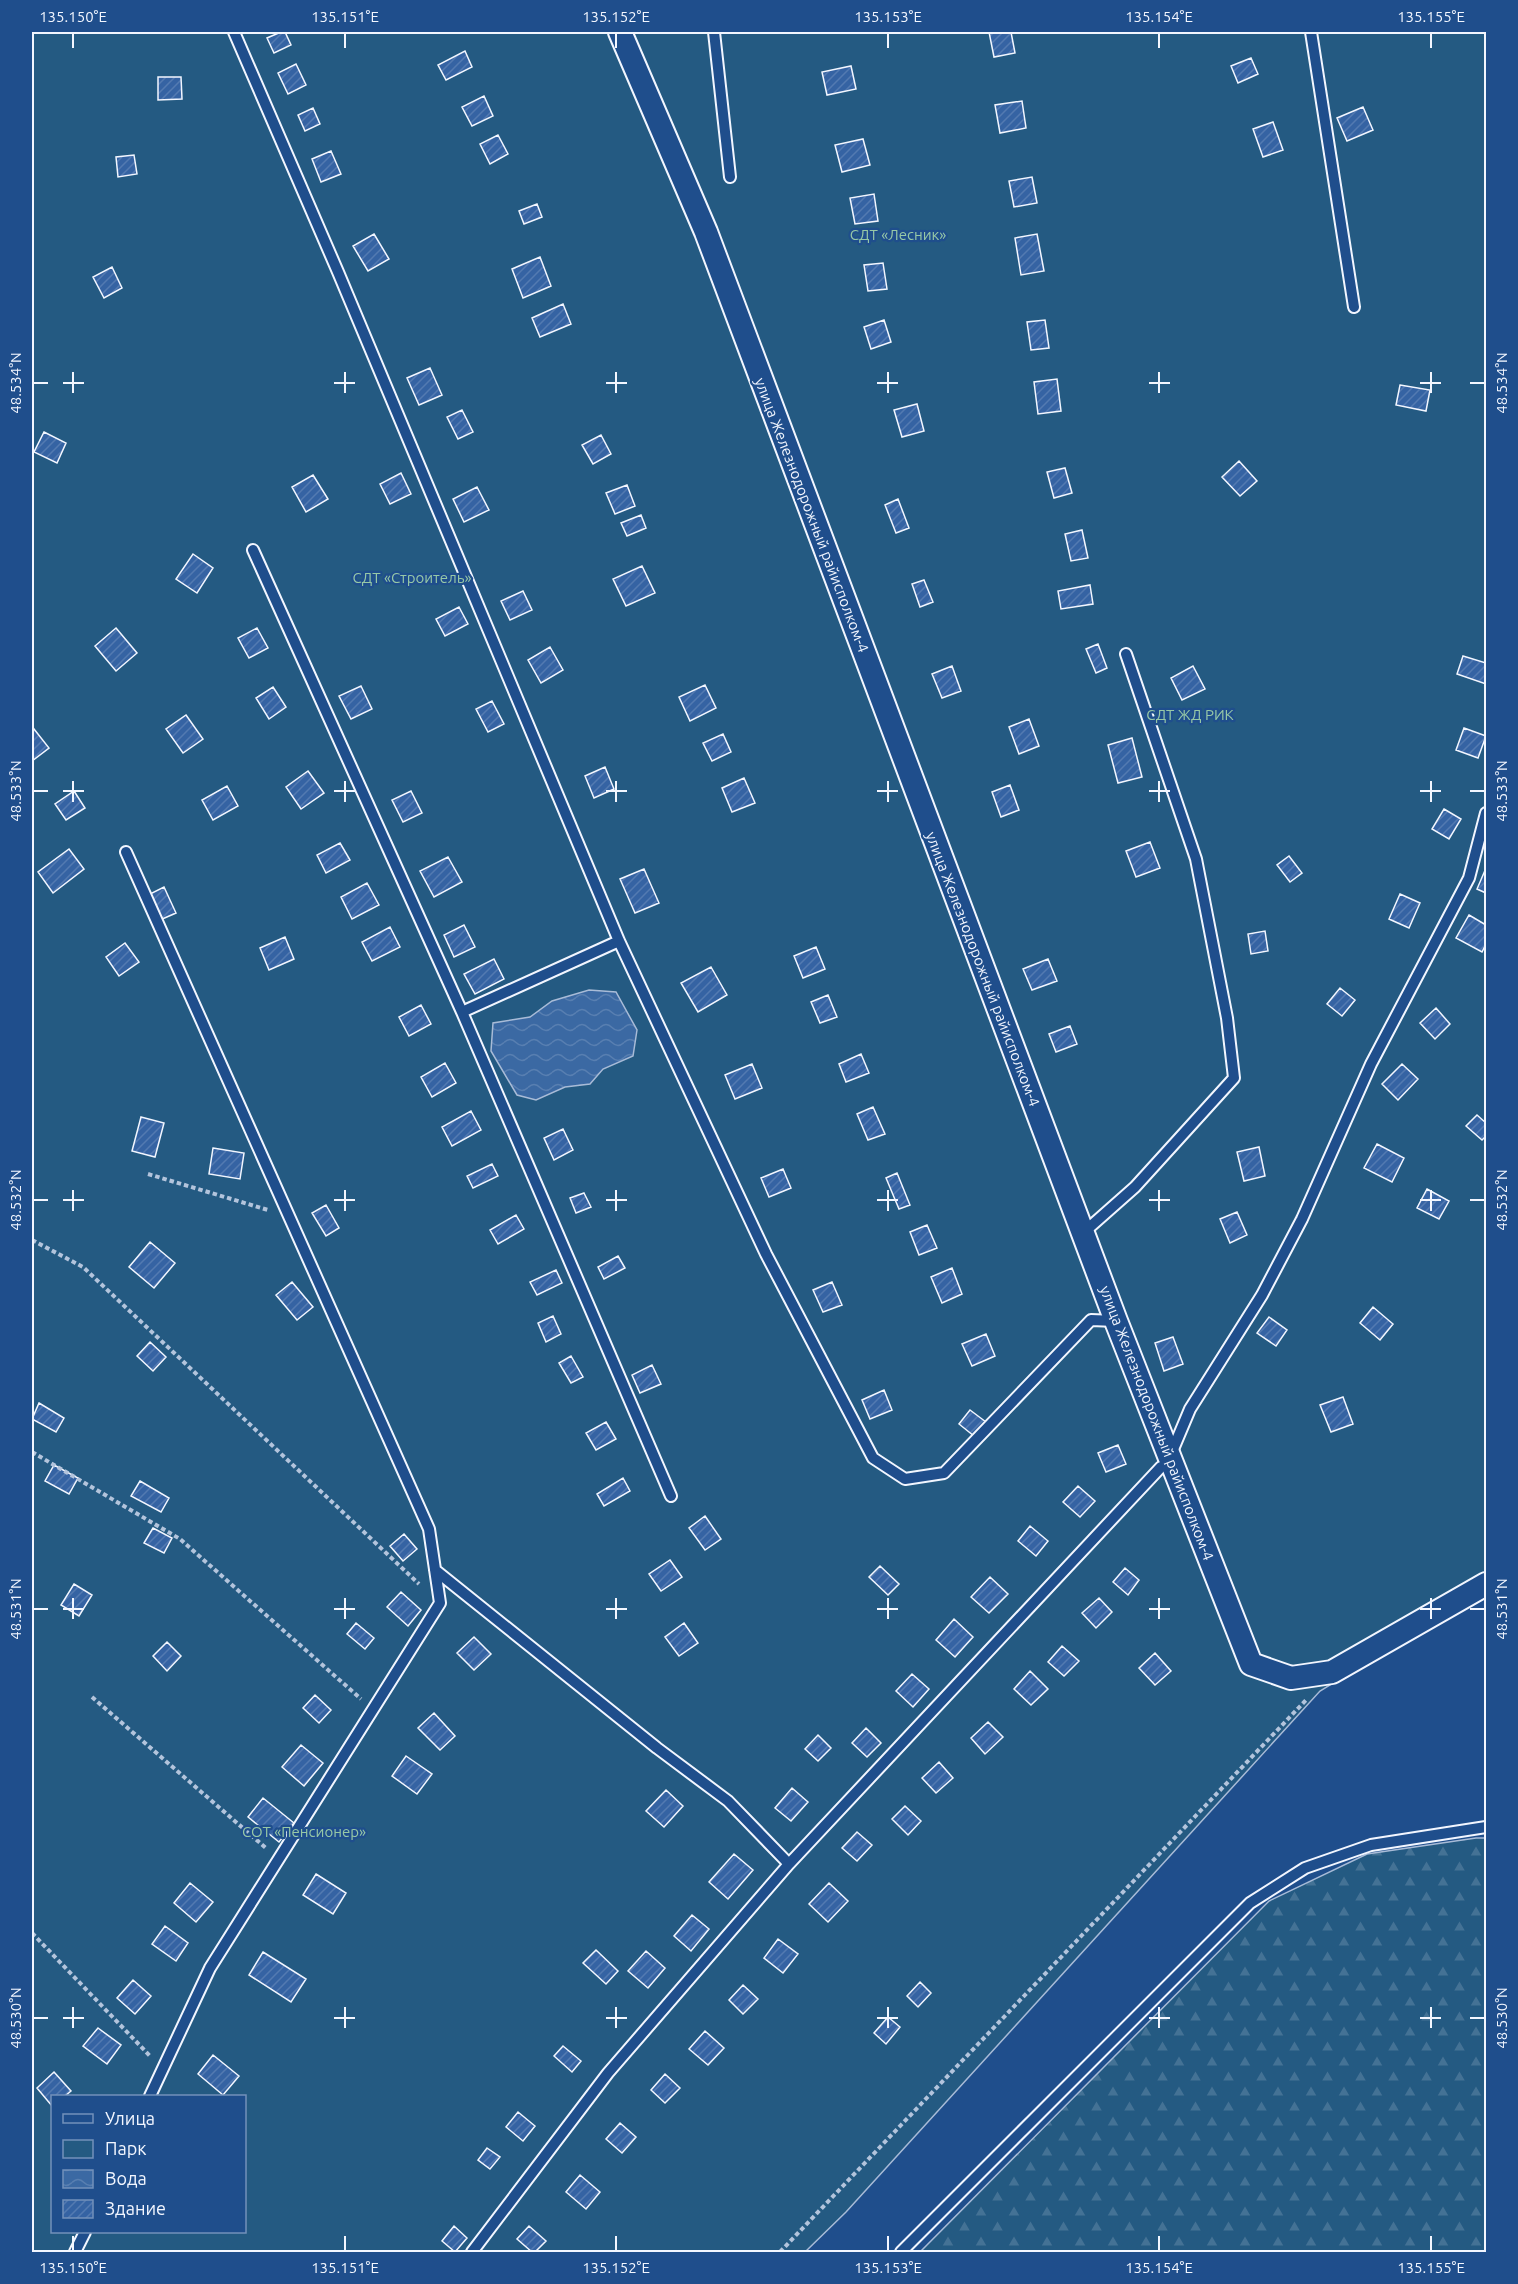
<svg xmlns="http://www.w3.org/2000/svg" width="1518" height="2284" font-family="Ubuntu,sans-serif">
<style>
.forest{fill:url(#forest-firs);stroke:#a8bbd7;stroke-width:1.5}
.green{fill:#245a82;stroke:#a8bbd7;stroke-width:1.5;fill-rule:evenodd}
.water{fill:url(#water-waves);stroke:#a8bbd7;stroke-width:1.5}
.building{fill:url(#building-hatch);stroke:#f2f6ff;stroke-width:1.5}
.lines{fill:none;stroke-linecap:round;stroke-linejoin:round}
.lane-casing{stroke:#f2f6ff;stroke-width:14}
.street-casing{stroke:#f2f6ff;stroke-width:26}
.path{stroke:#b3c4dc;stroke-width:4;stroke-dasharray:4.5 3;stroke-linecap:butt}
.lane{stroke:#1f4e8c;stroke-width:10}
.street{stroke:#1f4e8c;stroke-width:22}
.ticks{fill:none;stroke:#f2f6ff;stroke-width:2}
.labels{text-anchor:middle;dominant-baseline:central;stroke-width:4.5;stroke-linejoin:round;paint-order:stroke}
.park-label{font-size:15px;fill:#97c8a6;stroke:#1f4e8c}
.street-label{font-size:15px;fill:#f2f6ff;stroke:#1f4e8c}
.neatline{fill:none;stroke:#f2f6ff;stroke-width:2}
.ticks-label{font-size:15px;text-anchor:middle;fill:#f2f6ff}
</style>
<defs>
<pattern id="forest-firs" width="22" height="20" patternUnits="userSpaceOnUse" patternTransform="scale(1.5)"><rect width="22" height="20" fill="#245a82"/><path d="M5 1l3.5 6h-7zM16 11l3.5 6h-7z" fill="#447295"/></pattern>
<pattern id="water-waves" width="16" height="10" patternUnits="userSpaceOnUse" patternTransform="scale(1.5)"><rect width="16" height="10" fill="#3b69a3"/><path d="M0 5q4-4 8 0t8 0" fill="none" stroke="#587fb1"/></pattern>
<pattern id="building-hatch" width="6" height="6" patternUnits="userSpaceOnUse" patternTransform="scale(1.5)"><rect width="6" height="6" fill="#3563a3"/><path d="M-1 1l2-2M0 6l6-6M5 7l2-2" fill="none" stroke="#537ab1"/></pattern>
</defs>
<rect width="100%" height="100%" fill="#1f4e8c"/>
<path class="forest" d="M1476 1838H1486V2252H920L1269 1901 1367 1854Z"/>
<path class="green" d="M32 32H1486V1589L1320 1691 846 2212 805 2252H32ZM52 2096H244V2232H52Z"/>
<path class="water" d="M589 990 616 992 637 1030 633 1056 603 1069 590 1084 565 1087 536 1100 517 1095 491 1051 493 1023 530 1017 552 1001Z"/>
<path class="building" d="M281 32H285L291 45 274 53 267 38Z
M989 32H1011L1015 53 994 57Z
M465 51 472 67 446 80 438 65Z
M1251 58 1258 74 1238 83 1231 66Z
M296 64 306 85 288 94 278 73Z
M851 66 856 89 827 95 822 72Z
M158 77H181L182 99 158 100Z
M484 96 493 116 472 126 462 107Z
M1022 101 1026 128 1000 133 995 105Z
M1363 107 1373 130 1347 141 1337 118Z
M313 108 320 124 305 131 298 115Z
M1273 122 1283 150 1263 157 1253 129Z
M498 135 508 154 490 164 480 144Z
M863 139 870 165 842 172 835 145Z
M331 151 341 174 321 182 312 159Z
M134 155 137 174 118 177 116 157Z
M1032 177 1037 203 1014 207 1009 181Z
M874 194 878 221 855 224 850 198Z
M537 204 542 217 524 224 519 211Z
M374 234 389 259 368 271 353 246Z
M1037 234 1044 271 1021 275 1015 238Z
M540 257 551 286 523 298 512 269Z
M883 263 887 289 868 291 864 265Z
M112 267 122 288 104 298 93 277Z
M563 304 571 324 540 337 532 318Z
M884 320 891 342 871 349 864 327Z
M1045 320 1049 348 1031 350 1027 322Z
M430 368 442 395 419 405 407 378Z
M1057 379 1061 411 1038 414 1034 382Z
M1400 385 1430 390 1426 411 1396 405Z
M917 404 924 431 902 437 894 410Z
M462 410 473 432 458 439 447 417Z
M44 432 66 443 57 463 34 452Z
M601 435 611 454 593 464 582 445Z
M1239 461 1257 481 1240 496 1222 477Z
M1065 468 1072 493 1054 498 1047 472Z
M401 473 411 494 390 504 380 484Z
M313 475 328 499 306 512 292 487Z
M627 485 635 506 615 514 606 493Z
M477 487 489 510 464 522 453 499Z
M898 499 909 528 896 533 885 505Z
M641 515 646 528 627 536 621 523Z
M1082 530 1088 558 1071 561 1065 534Z
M193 554 213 568 197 593 176 579Z
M642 566 655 593 626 606 613 579Z
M924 580 933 602 920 607 912 584Z
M1090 585 1093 604 1061 609 1058 591Z
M523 591 532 610 510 620 501 601Z
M459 607 468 624 445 636 436 619Z
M116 628 137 653 116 671 95 646Z
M257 628 268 648 249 658 238 638Z
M1098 644 1107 668 1096 673 1086 649Z
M550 647 563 670 541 683 528 660Z
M1463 656 1486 663V684L1457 674Z
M952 666 961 691 942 698 932 674Z
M1193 666 1205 689 1182 700 1171 678Z
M705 685 716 708 690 721 679 697Z
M361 686 372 709 351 719 339 696Z
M273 687 286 707 269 719 256 698Z
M492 701 504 724 488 732 476 709Z
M186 715 203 739 183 753 166 729Z
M1029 719 1039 746 1019 754 1009 727Z
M1464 728 1486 736 1478 758 1456 750Z
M34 729 49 748 32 761V731Z
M723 734 731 752 712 761 703 743Z
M1132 738 1142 777 1118 783 1108 745Z
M605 767 614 789 594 798 585 776Z
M308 771 324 793 301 809 286 787Z
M744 778 755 803 732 812 722 788Z
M1010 785 1019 810 1001 817 992 792Z
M227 786 238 806 213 820 202 800Z
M74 791 85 808 66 820 55 804Z
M411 791 422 813 403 822 392 800Z
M1444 809 1461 819 1449 839 1432 829Z
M1150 842 1160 868 1136 877 1126 851Z
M340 843 350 860 326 873 317 855Z
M69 849 84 869 53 893 38 872Z
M1289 856 1302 873 1290 882 1277 865Z
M448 857 462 882 434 897 420 871Z
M1486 868V893L1477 889Z
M644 869 659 903 635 913 620 879Z
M367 883 379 905 352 919 341 897Z
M164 887 176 913 160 920 148 895Z
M1400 894 1420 903 1409 928 1389 919Z
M1469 915 1486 925V944L1482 952 1456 938Z
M464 925 475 947 454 957 444 935Z
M390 927 400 947 372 961 362 942Z
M1265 931 1268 951 1251 954 1248 934Z
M285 937 294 959 269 970 260 948Z
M125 943 139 962 119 976 106 957Z
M816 947 825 969 803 978 794 956Z
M494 959 504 979 475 994 464 974Z
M1048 959 1057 981 1032 990 1023 969Z
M711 967 727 995 698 1012 681 983Z
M1340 988 1355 1000 1342 1016 1327 1004Z
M828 995 837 1017 820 1023 811 1002Z
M421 1005 431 1024 409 1036 399 1017Z
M1436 1008 1450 1024 1435 1039 1420 1023Z
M1070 1026 1077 1044 1056 1052 1049 1034Z
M861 1054 869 1073 846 1082 839 1064Z
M445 1063 456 1083 432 1097 421 1077Z
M752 1064 762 1088 735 1099 725 1075Z
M1402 1064 1418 1079 1398 1100 1382 1084Z
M873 1107 885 1134 868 1140 857 1114Z
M471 1111 481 1130 452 1146 442 1127Z
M1477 1115 1486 1123V1136L1482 1140 1466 1126Z
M141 1117 164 1123 155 1157 132 1151Z
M563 1129 573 1150 554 1160 544 1138Z
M1377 1144 1404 1158 1392 1182 1364 1168Z
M1259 1147 1265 1176 1244 1181 1237 1152Z
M213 1148 244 1153 240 1179 209 1174Z
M492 1164 498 1176 473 1188 467 1176Z
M783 1169 791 1188 769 1197 761 1178Z
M897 1173 910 1205 899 1209 886 1178Z
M1427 1189 1449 1201 1439 1219 1417 1208Z
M584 1193 591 1207 576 1213 570 1198Z
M326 1205 339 1228 326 1236 312 1213Z
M1237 1212 1247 1235 1230 1243 1220 1219Z
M516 1215 524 1229 498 1244 490 1230Z
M927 1225 937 1248 919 1255 910 1232Z
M150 1242 175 1263 154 1288 129 1267Z
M618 1256 625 1268 604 1279 598 1267Z
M952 1268 962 1294 942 1303 931 1277Z
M556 1270 562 1283 537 1295 530 1282Z
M292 1282 313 1307 297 1320 276 1295Z
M832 1282 842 1305 823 1312 813 1290Z
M1373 1307 1393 1324 1380 1340 1360 1323Z
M553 1316 561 1334 546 1342 538 1323Z
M1269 1317 1287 1330 1276 1346 1257 1333Z
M986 1334 995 1356 972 1366 962 1344Z
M1173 1337 1183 1364 1164 1371 1155 1343Z
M150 1342 166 1357 153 1371 137 1356Z
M571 1356 583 1377 571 1383 559 1363Z
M652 1365 661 1384 640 1393 632 1375Z
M884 1390 892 1410 870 1419 862 1400Z
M1343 1397 1353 1424 1331 1432 1320 1405Z
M39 1403 64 1418 56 1432 32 1419Z
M970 1410 986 1422 974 1436 959 1424Z
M606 1422 616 1439 596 1450 586 1433Z
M1118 1445 1126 1464 1106 1472 1098 1453Z
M54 1465 78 1478 69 1494 45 1481Z
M623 1478 630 1491 604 1506 597 1494Z
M140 1481 169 1498 161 1512 131 1496Z
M1078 1486 1095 1501 1080 1517 1063 1502Z
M705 1516 721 1539 705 1550 689 1528Z
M1030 1526 1048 1541 1036 1556 1018 1541Z
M153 1528 172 1538 164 1553 144 1543Z
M404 1534 417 1549 403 1561 390 1546Z
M670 1560 682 1577 661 1591 649 1574Z
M880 1566 899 1584 888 1595 869 1577Z
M1125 1568 1139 1580 1128 1595 1113 1582Z
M990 1577 1008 1594 989 1613 971 1597Z
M74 1584 92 1595 79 1616 61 1605Z
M401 1592 421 1610 408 1626 387 1607Z
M1099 1598 1112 1612 1096 1628 1082 1613Z
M954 1619 973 1637 955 1657 936 1640Z
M356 1623 374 1638 365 1649 347 1634Z
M684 1623 698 1643 679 1656 665 1637Z
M474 1637 491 1654 474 1670 457 1653Z
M167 1642 181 1656 167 1671 153 1656Z
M1062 1646 1079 1661 1064 1676 1048 1662Z
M1155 1653 1171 1671 1155 1685 1139 1668Z
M1030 1671 1048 1689 1031 1705 1014 1689Z
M912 1674 929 1689 913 1707 896 1691Z
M315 1695 331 1710 319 1723 303 1708Z
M434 1713 455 1736 440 1750 418 1728Z
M988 1722 1003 1737 985 1754 971 1738Z
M866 1728 881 1743 867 1757 852 1743Z
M818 1735 831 1748 818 1761 805 1749Z
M301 1745 323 1763 304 1786 282 1767Z
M406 1756 432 1774 417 1794 392 1776Z
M939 1762 953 1778 936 1793 922 1778Z
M792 1788 808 1802 791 1821 775 1808Z
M666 1790 683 1806 664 1827 646 1811Z
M263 1798 294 1823 279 1842 248 1817Z
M905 1806 921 1821 908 1835 892 1819Z
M857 1832 872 1845 857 1861 842 1848Z
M734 1854 753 1870 728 1899 709 1882Z
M316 1874 346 1893 333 1914 303 1895Z
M190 1883 213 1902 196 1922 174 1903Z
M829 1883 848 1901 828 1922 809 1904Z
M692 1915 709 1929 691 1951 674 1936Z
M165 1926 188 1943 176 1961 152 1944Z
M778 1939 798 1954 783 1973 764 1958Z
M596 1950 618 1971 606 1984 583 1963Z
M646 1951 665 1968 648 1988 628 1971Z
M263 1952 306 1979 291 2002 249 1975Z
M133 1980 151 1996 135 2014 117 1998Z
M920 1982 931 1993 918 2007 907 1996Z
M743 1985 758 1999 743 2014 729 2000Z
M888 2017 900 2027 886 2044 874 2033Z
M98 2028 121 2045 107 2064 83 2046Z
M705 2031 724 2048 708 2065 689 2049Z
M563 2046 581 2061 572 2072 554 2056Z
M213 2055 239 2076 223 2095 198 2074Z
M54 2072 71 2091 65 2096H52V2106L37 2088Z
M665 2074 680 2088 665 2103 651 2090Z
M518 2112 535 2126 523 2141 506 2127Z
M620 2123 636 2137 622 2153 606 2139Z
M487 2148 500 2157 490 2169 478 2160Z
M580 2175 600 2192 586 2209 566 2192Z
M454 2226 467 2238 455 2252 442 2241Z
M529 2226 546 2241 535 2252H532L517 2239Z"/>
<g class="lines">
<g class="lane-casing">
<path id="lane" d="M234 32 338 272 619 941 766 1254 873 1458 905 1479 944 1473 1091 1320 1116 1321
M714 32 730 177
M1311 32 1354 307
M253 550 462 1012 671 1496
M126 852 429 1529 440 1603 210 1968 150 2096
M462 1012 619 941
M1083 1233 1135 1187 1234 1078 1227 1018 1196 859 1126 654
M1171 1454 1190 1409 1262 1295 1302 1219 1371 1064 1469 878 1486 813
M435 1570 657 1748 728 1801 789 1864
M75 2252 85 2232
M472 2252 608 2073 789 1864 1161 1467
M901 2252 1250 1903 1305 1868 1371 1845 1486 1827"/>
</g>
<g class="street-casing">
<path id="street" d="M620 32 706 232 1116 1321 1251 1664 1291 1678 1332 1672 1486 1584"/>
</g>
<path class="path" d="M148 1174 268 1210
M32 1240 83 1267 419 1584
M32 1452 180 1539 361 1699
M92 1697 267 1849
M32 1933 150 2056
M780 2252 1307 1699"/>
<use href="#lane" class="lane"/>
<use href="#street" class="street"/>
</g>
<path class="ticks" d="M73 33V48M345 33V48M616 33V48M888 33V48M1159 33V48M1431 33V48M73 372V393M345 372V393M616 372V393M888 372V393M1159 372V393M1431 372V393M33 383H48M63 383H84M334 383H355M606 383H627M877 383H898M1149 383H1170M1420 383H1441M1470 383H1485M73 781V802M345 781V802M616 781V802M888 781V802M1159 781V802M1431 781V802M33 791H48M63 791H84M334 791H355M606 791H627M877 791H898M1149 791H1170M1420 791H1441M1470 791H1485M73 1190V1211M345 1190V1211M616 1190V1211M888 1190V1211M1159 1190V1211M1431 1190V1211M33 1200H48M63 1200H84M334 1200H355M606 1200H627M877 1200H898M1149 1200H1170M1420 1200H1441M1470 1200H1485M73 1598V1619M345 1598V1619M616 1598V1619M888 1598V1619M1159 1598V1619M1431 1598V1619M33 1609H48M63 1609H84M334 1609H355M606 1609H627M877 1609H898M1149 1609H1170M1420 1609H1441M1470 1609H1485M73 2007V2028M345 2007V2028M616 2007V2028M888 2007V2028M1159 2007V2028M1431 2007V2028M33 2018H48M63 2018H84M334 2018H355M606 2018H627M877 2018H898M1149 2018H1170M1420 2018H1441M1470 2018H1485M73 2236V2251M345 2236V2251M616 2236V2251M888 2236V2251M1159 2236V2251M1431 2236V2251"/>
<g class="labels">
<g class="park-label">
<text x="898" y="234">СДТ «Лесник»</text>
<text x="412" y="577">СДТ «Строитель»</text>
<text x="1190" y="714">СДТ ЖД РИК</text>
<text x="304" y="1831">СОТ «Пенсионер»</text>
</g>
<g class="street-label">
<text transform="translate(812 515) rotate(69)">улица Железнодорожный райисполком-4</text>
<text transform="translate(983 969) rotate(69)">улица Железнодорожный райисполком-4</text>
<text transform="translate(1157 1423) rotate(69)">улица Железнодорожный райисполком-4</text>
</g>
</g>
<rect width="1518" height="2284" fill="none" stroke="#1f4e8c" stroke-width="66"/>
<rect x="51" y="2095" width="195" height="138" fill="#1f4e8c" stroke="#7391ba" stroke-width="1.5"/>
<rect x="63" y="2114" width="30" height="9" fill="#1f4e8c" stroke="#7391ba" stroke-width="1.5"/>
<text x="105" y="2125" font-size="18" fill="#f2f6ff">Улица</text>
<rect x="63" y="2140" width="30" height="18" fill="#245a82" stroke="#7391ba" stroke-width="1.5"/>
<text x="105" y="2155" font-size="18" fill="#f2f6ff">Парк</text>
<rect x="63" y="2170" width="30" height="18" fill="url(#water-waves)" stroke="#7391ba" stroke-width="1.5"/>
<text x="105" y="2185" font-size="18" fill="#f2f6ff">Вода</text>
<rect x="63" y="2200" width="30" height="18" fill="url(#building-hatch)" stroke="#7391ba" stroke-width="1.5"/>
<text x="105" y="2215" font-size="18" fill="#f2f6ff">Здание</text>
<rect x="33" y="33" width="1452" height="2218" class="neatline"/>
<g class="ticks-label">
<text x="73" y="22">135.150°E</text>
<text x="345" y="22">135.151°E</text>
<text x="616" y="22">135.152°E</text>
<text x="888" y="22">135.153°E</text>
<text x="1159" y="22">135.154°E</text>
<text x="1431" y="22">135.155°E</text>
<text transform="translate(16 383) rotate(-90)" y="5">48.534°N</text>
<text transform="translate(1502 383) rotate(-90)" y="5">48.534°N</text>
<text transform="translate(16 791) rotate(-90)" y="5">48.533°N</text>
<text transform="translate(1502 791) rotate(-90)" y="5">48.533°N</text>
<text transform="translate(16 1200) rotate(-90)" y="5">48.532°N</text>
<text transform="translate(1502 1200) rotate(-90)" y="5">48.532°N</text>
<text transform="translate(16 1609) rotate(-90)" y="5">48.531°N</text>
<text transform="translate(1502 1609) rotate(-90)" y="5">48.531°N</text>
<text transform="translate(16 2018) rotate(-90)" y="5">48.530°N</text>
<text transform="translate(1502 2018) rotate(-90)" y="5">48.530°N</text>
<text x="73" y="2273">135.150°E</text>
<text x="345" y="2273">135.151°E</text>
<text x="616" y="2273">135.152°E</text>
<text x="888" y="2273">135.153°E</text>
<text x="1159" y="2273">135.154°E</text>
<text x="1431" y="2273">135.155°E</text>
</g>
</svg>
